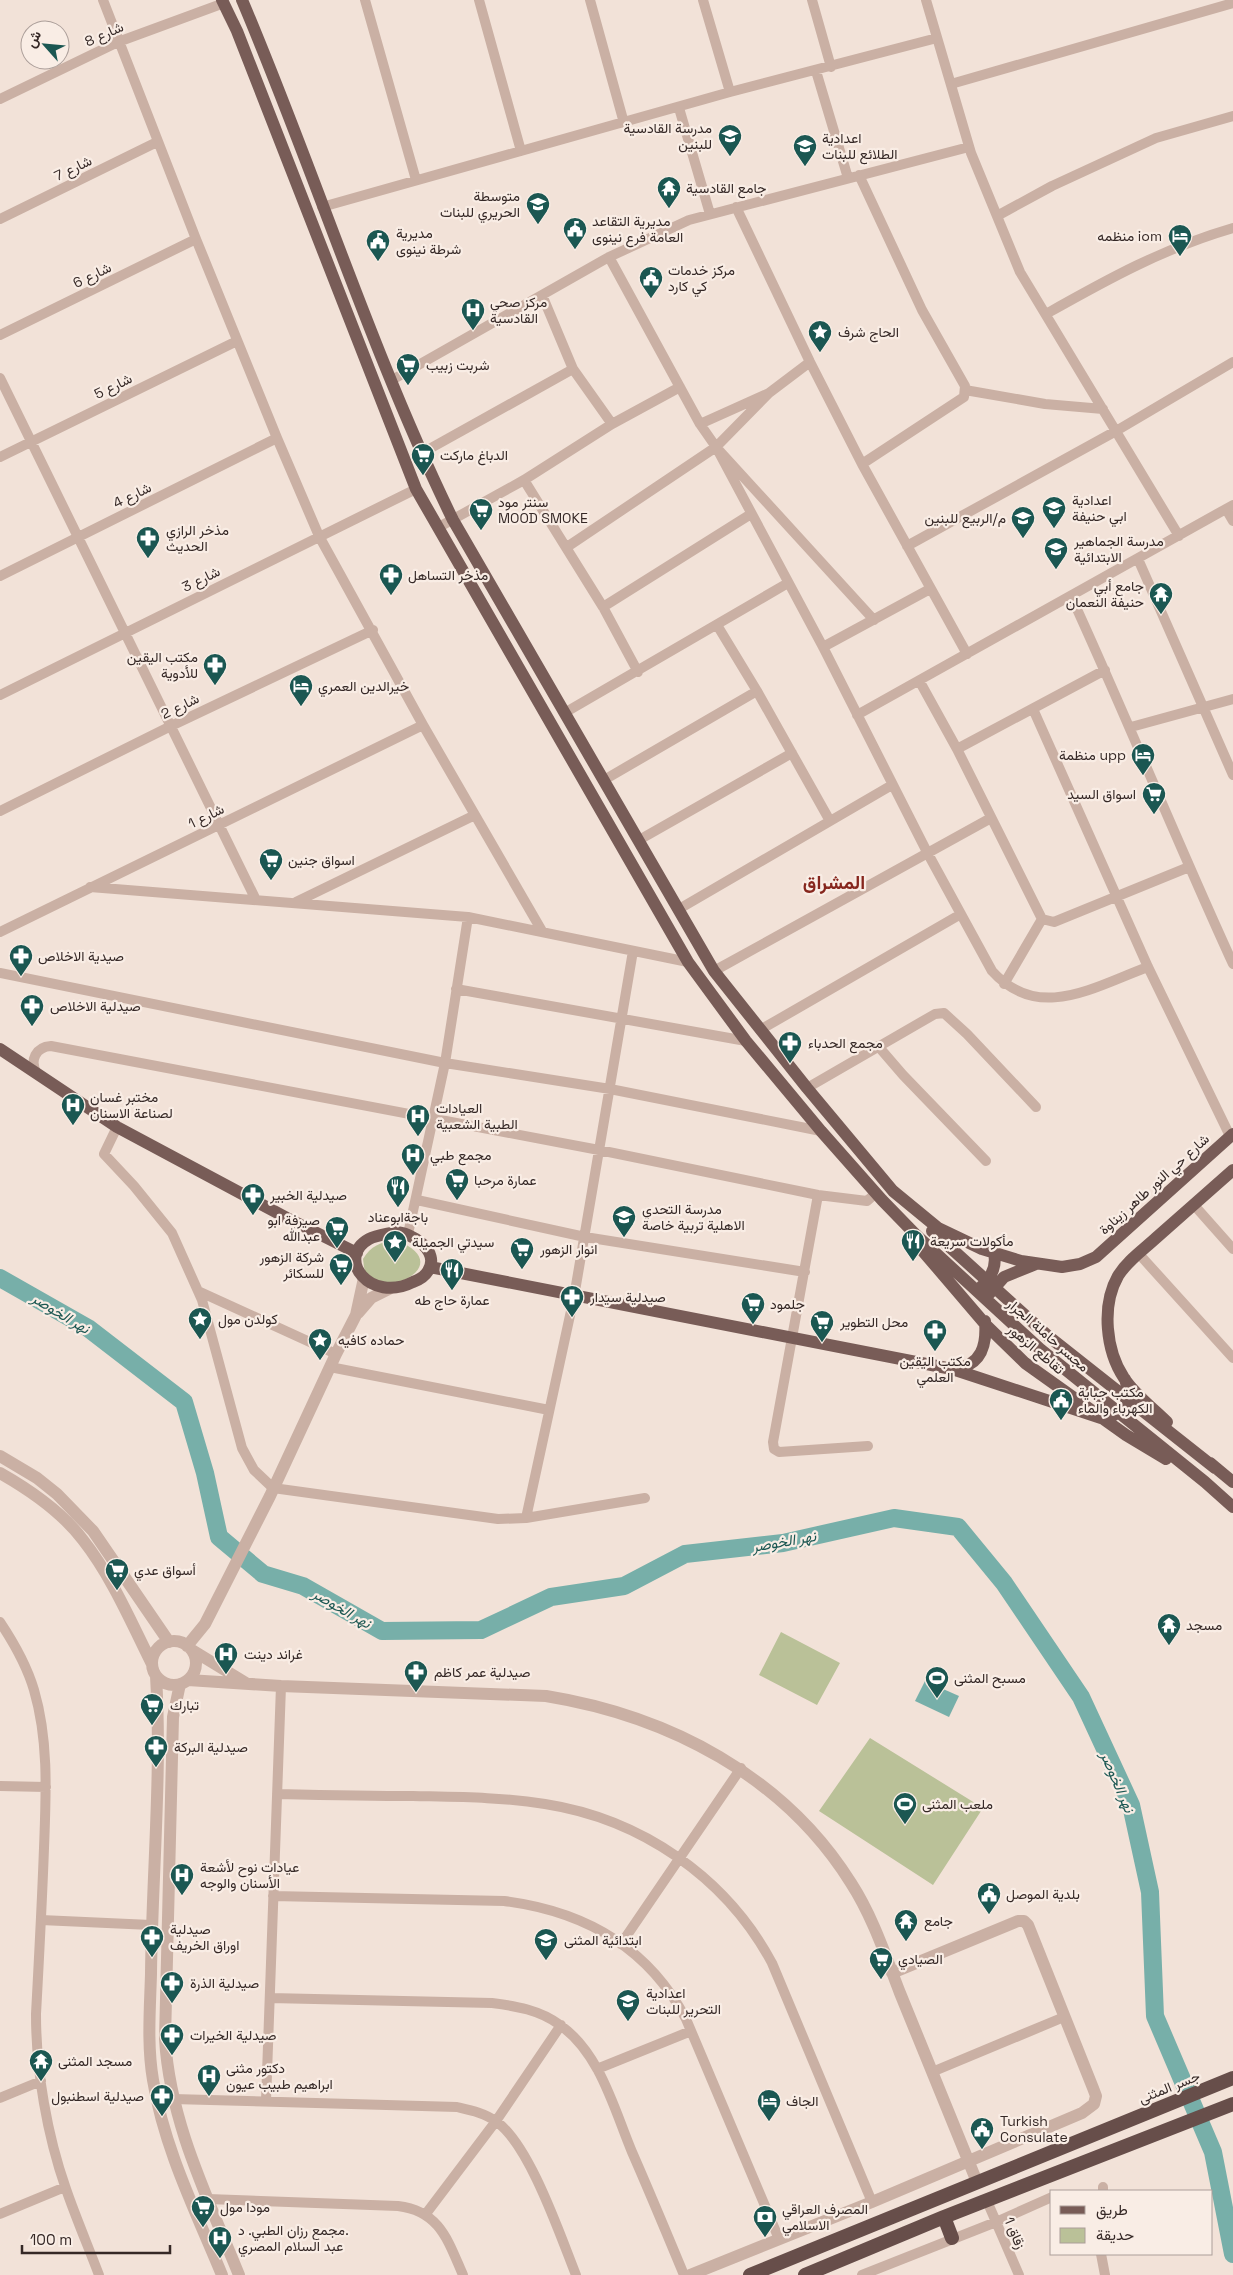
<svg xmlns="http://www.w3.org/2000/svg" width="1233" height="2275" font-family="'Space Grotesk',Vazirmatn,sans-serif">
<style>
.green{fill:#bac198}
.water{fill:#77afa9}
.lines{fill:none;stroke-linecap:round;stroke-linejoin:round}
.river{stroke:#77afa9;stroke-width:18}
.minor{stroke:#cab0a4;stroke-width:10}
.tertiary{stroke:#cab0a4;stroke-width:12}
.primary{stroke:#785c57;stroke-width:12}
.trunk{stroke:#674e4a;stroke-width:14}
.labels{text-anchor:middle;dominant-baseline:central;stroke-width:4.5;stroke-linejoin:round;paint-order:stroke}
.street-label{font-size:14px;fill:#352826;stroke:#f9ede5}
.poi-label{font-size:14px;fill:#352826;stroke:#f9ede5;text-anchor:start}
.water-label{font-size:15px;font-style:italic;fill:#1b5752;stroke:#f9ede5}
.district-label{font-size:19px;font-weight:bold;fill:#86261d;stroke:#f9ede5}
</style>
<rect width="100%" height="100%" fill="#f2e2d8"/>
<path class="green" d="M396 1240C454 1263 393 1295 371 1280 364 1275 364 1266 363 1259 371 1246 380 1242 396 1240Z
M781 1632 840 1663 817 1705 759 1675Z
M870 1738 983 1808 933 1885 819 1811Z"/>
<path class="water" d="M925 1681 959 1696 949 1717 915 1701Z"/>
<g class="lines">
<path class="river" d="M0 1278 88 1328 184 1402 205 1473 219 1537 263 1574 303 1586 382 1631 481 1630 551 1597 624 1586 685 1554 783 1543 894 1518 958 1527 1004 1583 1081 1697 1131 1805 1150 1892 1155 2016 1213 2152 1233 2254"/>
<path class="minor" d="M103 0 196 239 277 438 319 536 423 725 542 931
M365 0 416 180
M479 0 521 151
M590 0 624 123
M703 0 730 92
M812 0 831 67
M926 0 971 153 1020 272 1179 536
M816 71 848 178
M951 84 1233 3
M0 99 118 42 224 3
M679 108 710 214
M859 175 922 310 965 386 964 397 862 464
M322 207 730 92 937 38
M736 207 810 362 862 464 967 654
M997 216 1052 186 1156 138 1233 116
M0 219 157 142
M609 257 700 424 716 447 823 647 927 852 992 971C1039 1023 1095 986 1148 967
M542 295 573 369 612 424
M1046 314C1108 279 1164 248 1233 228
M0 335 196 239
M0 378 256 900
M392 380 609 257 689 220 969 147
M965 390 1045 404 1103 409
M769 393 716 447 874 620
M700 424 769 393 810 362
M422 453 573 369
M0 457 237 341
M524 480 603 607 638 672
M1226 509 1233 521
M439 527 524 480 612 424 680 387
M907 546 1116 431 1233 362
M567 547 716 447
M1138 559 1233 775
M0 576 277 438
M1071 596C1127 718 1177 842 1233 964
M603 607 751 514
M717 625 757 691 830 821
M823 647 930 589
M920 682 957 749 1042 919 1054 922 1189 867
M0 695 416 489
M1033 709 1148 967 1230 1136
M566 712 788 583
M857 715 1233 505
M1131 727 1233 699
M957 749 1105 670
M604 780 757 691
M0 811 171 726 373 630
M639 840 792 753
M90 887 468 917 688 962
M296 902 475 815
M679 909 892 785
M0 932 423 725
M714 971 991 818
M0 973 445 1063 610 1089 821 1131
M1004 984 1042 919
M456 989 746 1041
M760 1030 961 914
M878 1046 903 1075 986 1161
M37 1074C29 1060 36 1047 51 1046L599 1150 818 1195 867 1201 876 1193
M807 1088 935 1014 944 1013 967 1034 1036 1107
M117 1127 104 1154 134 1186 172 1233 202 1300 242 1448 254 1470 273 1488 498 1519 526 1518 645 1498
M818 1195 773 1442 774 1449 779 1452 868 1446
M417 1200 585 1237 805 1272
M1194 1205 1233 1249
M408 1234 445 1063 468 917
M1139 1254 1233 1358
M198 1291 336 1354
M330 1367 549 1410
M526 1518 574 1297 633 951
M0 1622C14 1643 27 1666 34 1690 49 1741 46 1795 44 1848 42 1903 39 1959 36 2014 36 2071 47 2135 66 2189 76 2218 88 2246 99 2275
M0 1786 46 1787
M277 1794C322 1795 368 1796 413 1796 457 1797 501 1797 545 1804 641 1819 726 1877 772 1963L872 2202
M273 1896 504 1901C583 1911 648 1947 686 2019L779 2239
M41 1920 151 1925
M621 1944 741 1768
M270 1998 492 2003C516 2006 540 2010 560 2025 600 2053 614 2109 632 2152 650 2193 667 2234 684 2275
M597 2069 691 2031
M932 2072 1064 2017
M0 2098 41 2081
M173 2099 457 2107C470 2110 485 2113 497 2122 530 2146 560 2235 576 2275
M266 2101 281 1686
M1103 2191V2187
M208 2199 398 2206C440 2211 448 2241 463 2275
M987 2201 1019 2275
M0 2214 65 2187
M425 2215 496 2121 561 2025
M1101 2254 1105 2275
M862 2275 996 2222 1052 2197"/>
<path class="tertiary" d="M358 1313 371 1298 389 1289
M0 1456 37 1478 57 1494 93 1531 169 1642
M0 1473C30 1490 62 1512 83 1540 112 1577 131 1622 152 1664
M152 1663a22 22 0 1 1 44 0a22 22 0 1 1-44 0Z
M187 1646 205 1624 270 1496 336 1354 356 1315 364 1278
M192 1650 246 1683
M156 1676C162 1775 152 1876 151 1974 150 2009 147 2045 153 2080 164 2148 196 2212 222 2275
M188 1680 281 1686 546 1696C669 1716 784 1776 851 1883 873 1917 886 1957 900 1993 926 2056 951 2119 977 2182
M180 1684 173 1717 165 2039C170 2123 208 2198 239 2275
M690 2275 872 2202 1082 2113 1094 2104 1096 2096 1093 2088 1028 1925 1024 1921H1018L892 1973"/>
<path class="primary" d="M222 0 237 31 416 489 688 962 746 1041 821 1131 882 1200 916 1235 1040 1349 1205 1482 1233 1507
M242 0C315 172 371 352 453 520L714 971 807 1088 893 1191 938 1228 982 1249 1021 1261 1062 1267 1080 1264 1096 1257 1233 1134
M0 1049 117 1127 287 1218 357 1253
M932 1231 1048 1336 1215 1468
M395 1232C411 1232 441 1251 428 1271 425 1276 419 1280 413 1282 370 1304 335 1258 369 1239 376 1235 387 1234 395 1232Z
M921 1249 986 1325 1025 1363 1126 1435 1166 1459
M430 1267 952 1369 1101 1418C1125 1415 1133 1402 1125 1379
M981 1287C991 1278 997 1266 994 1253
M989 1294 1004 1277 1036 1264
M955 1369C982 1365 987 1345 985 1321
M1167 1422C1153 1408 1135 1395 1124 1378 1106 1351 1101 1306 1118 1276 1127 1261 1143 1250 1156 1238 1182 1215 1207 1193 1233 1170
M1210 1463 1233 1482"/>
<path class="trunk" d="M944 2217 952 2238
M750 2275 1233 2078
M805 2275 944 2217 1233 2104"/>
</g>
<defs>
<g id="school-pin" transform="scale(1.25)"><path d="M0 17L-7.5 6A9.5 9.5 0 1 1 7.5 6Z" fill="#1b5752" stroke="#f9ede5"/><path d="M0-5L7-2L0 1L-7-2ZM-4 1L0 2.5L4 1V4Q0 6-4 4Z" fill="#fff"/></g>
<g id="temple-pin" transform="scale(1.25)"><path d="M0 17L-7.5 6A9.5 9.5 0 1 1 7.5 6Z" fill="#1b5752" stroke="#f9ede5"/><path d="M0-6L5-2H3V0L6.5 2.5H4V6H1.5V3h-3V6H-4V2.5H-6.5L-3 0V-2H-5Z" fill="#fff"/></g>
<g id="civic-pin" transform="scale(1.25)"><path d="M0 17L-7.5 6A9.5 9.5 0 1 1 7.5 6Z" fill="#1b5752" stroke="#f9ede5"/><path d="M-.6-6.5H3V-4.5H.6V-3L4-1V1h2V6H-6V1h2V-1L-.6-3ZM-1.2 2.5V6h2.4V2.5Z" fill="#fff"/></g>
<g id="hotel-pin" transform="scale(1.25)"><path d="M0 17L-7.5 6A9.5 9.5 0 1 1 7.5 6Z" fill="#1b5752" stroke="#f9ede5"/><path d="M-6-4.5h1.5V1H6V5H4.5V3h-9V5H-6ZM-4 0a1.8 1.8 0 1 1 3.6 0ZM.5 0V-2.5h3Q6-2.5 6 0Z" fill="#fff"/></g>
<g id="hospital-pin" transform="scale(1.25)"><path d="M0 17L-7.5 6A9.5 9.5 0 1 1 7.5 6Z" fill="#1b5752" stroke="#f9ede5"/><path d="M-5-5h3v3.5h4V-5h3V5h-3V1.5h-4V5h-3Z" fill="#fff"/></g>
<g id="sight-pin" transform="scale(1.25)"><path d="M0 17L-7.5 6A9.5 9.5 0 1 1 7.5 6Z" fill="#1b5752" stroke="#f9ede5"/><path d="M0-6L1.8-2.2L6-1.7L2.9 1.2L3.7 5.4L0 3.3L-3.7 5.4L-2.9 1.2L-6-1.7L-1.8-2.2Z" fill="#fff"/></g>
<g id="supermarket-pin" transform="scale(1.25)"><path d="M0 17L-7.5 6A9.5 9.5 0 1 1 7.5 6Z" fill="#1b5752" stroke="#f9ede5"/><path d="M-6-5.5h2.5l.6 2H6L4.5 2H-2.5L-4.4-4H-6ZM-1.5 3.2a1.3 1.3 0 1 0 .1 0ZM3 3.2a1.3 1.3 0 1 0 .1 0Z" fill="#fff"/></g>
<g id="pharmacy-pin" transform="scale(1.25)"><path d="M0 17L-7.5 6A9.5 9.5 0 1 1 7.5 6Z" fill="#1b5752" stroke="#f9ede5"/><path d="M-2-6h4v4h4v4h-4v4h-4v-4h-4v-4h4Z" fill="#fff"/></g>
<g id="restaurant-pin" transform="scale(1.25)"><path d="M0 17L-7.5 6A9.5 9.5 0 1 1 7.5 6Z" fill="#1b5752" stroke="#f9ede5"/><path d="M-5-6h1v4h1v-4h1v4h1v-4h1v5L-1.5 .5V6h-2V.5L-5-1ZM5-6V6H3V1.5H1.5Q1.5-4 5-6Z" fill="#fff"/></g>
<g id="stadium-pin" transform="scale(1.25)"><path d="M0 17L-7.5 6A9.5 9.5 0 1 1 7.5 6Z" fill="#1b5752" stroke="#f9ede5"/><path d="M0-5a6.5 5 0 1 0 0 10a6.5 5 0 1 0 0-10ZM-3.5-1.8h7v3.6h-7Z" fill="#fff"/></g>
<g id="bank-pin" transform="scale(1.25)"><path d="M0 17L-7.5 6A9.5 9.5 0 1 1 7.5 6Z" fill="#1b5752" stroke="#f9ede5"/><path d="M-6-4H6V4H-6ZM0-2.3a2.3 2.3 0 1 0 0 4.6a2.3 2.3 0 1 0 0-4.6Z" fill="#fff"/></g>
</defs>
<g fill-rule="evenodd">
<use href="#school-pin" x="730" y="136"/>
<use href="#school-pin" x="805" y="146"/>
<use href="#temple-pin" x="669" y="188"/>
<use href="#school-pin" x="538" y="204"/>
<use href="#civic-pin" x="575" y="229"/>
<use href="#hotel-pin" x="1180" y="236"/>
<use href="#civic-pin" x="378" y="241"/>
<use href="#civic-pin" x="651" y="278"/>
<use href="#hospital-pin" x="473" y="310"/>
<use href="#sight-pin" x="820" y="332"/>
<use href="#supermarket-pin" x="408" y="365"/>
<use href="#supermarket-pin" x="423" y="455"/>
<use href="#school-pin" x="1054" y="508"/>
<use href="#supermarket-pin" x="481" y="510"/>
<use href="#school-pin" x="1023" y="518"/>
<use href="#pharmacy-pin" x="148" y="538"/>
<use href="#school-pin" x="1056" y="549"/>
<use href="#pharmacy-pin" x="391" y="575"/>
<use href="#temple-pin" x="1161" y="594"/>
<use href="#pharmacy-pin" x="215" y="665"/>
<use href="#hotel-pin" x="301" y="686"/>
<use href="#hotel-pin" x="1143" y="755"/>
<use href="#supermarket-pin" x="1154" y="794"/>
<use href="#supermarket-pin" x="271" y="860"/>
<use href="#pharmacy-pin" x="21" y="956"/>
<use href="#pharmacy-pin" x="32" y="1006"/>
<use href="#pharmacy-pin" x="790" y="1043"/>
<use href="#hospital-pin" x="73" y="1105"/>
<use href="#hospital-pin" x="418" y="1116"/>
<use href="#hospital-pin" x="413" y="1155"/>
<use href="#supermarket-pin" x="457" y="1180"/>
<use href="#restaurant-pin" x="398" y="1187"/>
<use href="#pharmacy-pin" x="253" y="1195"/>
<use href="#school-pin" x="624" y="1217"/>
<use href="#supermarket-pin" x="337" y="1228"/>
<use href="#restaurant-pin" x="913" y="1241"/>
<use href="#sight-pin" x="395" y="1242"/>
<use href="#supermarket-pin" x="522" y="1249"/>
<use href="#supermarket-pin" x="341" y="1265"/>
<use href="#restaurant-pin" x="452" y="1270"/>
<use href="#pharmacy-pin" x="572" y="1297"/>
<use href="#supermarket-pin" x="753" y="1304"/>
<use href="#sight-pin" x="200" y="1319"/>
<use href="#supermarket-pin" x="822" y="1322"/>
<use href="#pharmacy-pin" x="935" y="1331"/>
<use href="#sight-pin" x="320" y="1340"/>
<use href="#civic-pin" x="1061" y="1400"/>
<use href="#supermarket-pin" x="117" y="1570"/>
<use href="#temple-pin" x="1169" y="1625"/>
<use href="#hospital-pin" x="226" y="1654"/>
<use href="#pharmacy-pin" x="416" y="1672"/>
<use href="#stadium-pin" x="937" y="1678"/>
<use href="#supermarket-pin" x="152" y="1705"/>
<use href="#pharmacy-pin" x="156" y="1747"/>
<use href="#stadium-pin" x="905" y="1804"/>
<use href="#hospital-pin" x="182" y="1875"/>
<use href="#civic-pin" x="989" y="1894"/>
<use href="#temple-pin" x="906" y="1921"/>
<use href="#pharmacy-pin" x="152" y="1937"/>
<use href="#school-pin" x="546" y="1940"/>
<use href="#supermarket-pin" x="881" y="1959"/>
<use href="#pharmacy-pin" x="172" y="1983"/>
<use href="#school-pin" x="628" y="2001"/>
<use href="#pharmacy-pin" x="172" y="2035"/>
<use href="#temple-pin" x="41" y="2061"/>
<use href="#hospital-pin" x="209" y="2076"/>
<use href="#pharmacy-pin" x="162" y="2096"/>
<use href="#hotel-pin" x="769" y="2101"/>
<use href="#civic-pin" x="982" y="2129"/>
<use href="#supermarket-pin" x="203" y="2207"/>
<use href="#bank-pin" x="765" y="2217"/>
<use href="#hospital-pin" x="220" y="2238"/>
</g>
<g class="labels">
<g class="street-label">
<text transform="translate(104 34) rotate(-24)">شارع 8</text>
<text transform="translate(73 168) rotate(-26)">شارع 7</text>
<text transform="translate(92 275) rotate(-26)">شارع 6</text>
<text transform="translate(113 386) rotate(-26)">شارع 5</text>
<text transform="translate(132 495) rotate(-26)">شارع 4</text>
<text transform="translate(201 579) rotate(-26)">شارع 3</text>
<text transform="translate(180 706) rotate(-26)">شارع 2</text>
<text transform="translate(206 816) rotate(-26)">شارع 1</text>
<text transform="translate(1154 1184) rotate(-42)">شارع حي النور طاهر زيناوة</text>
<text transform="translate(1048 1335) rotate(41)">مجسر حاملة الجرار</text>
<text transform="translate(1036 1349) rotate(40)">تقاطع الزهور</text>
<text transform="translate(1169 2087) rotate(-22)">جسر المثنى</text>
<text transform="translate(1015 2233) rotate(67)">زقاق 1</text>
</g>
<g class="poi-label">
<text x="712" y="128" text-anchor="end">مدرسة القادسية<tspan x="712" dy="16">للبنين</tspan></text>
<text x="822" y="138">اعدادية<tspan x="822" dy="16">الطلائع للبنات</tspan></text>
<text x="686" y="188">جامع القادسية</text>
<text x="520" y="196" text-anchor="end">متوسطة<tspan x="520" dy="16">الحريري للبنات</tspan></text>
<text x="592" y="221">مديرية التقاعد<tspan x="592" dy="16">العامة فرع نينوى</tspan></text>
<text x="396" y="233">مديرية<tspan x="396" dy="16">شرطة نينوى</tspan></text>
<text x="1162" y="236" text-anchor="end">منظمه iom</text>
<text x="668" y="270">مركز خدمات<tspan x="668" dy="16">كي كارد</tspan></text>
<text x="490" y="302">مركز صحي<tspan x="490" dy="16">القادسية</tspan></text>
<text x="838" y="332">الحاج شرف</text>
<text x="426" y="365">شربت زبيب</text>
<text x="440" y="455">الدباغ ماركت</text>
<text x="1072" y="500">اعدادية<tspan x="1072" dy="16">ابي حنيفة</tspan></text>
<text x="498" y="502">سنتر مود<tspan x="498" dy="16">MOOD SMOKE</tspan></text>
<text x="1006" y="518" text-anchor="end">م/الربيع للبنين</text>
<text x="166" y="530">مذخر الرازي<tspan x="166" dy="16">الحديث</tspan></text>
<text x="1074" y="541">مدرسة الجماهير<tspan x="1074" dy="16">الابتدائية</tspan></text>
<text x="408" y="575">مذخر التساهل</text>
<text x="1144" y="586" text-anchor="end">جامع أبي<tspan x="1144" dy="16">حنيفة النعمان</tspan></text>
<text x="198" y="657" text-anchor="end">مكتب اليقين<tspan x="198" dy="16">للأدوية</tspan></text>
<text x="318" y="686">خيرالدين العمري</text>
<text x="1126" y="755" text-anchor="end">منظمة upp</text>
<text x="1136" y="794" text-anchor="end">اسواق السيد</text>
<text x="288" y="860">اسواق جنين</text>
<text x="38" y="956">صيدية الاخلاص</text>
<text x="50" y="1006">صيدلية الاخلاص</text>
<text x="808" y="1043">مجمع الحدباء</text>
<text x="90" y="1097">مختبر غسان<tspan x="90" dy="16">لصناعة الاسنان</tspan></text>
<text x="436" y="1108">العيادات<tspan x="436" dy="16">الطبية الشعبية</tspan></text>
<text x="430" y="1155">مجمع طبي</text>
<text x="474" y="1180">عمارة مرحبا</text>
<text x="270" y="1195">صيدلية الخبير</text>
<text x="642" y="1209">مدرسة التحدي<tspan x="642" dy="16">الاهلية تربية خاصة</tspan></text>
<text x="398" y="1217" text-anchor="middle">باجةابوعناد</text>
<text x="320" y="1220" text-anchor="end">صيرفة ابو<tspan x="320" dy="16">عبدالله</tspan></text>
<text x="930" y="1241">مأكولات سريعة</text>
<text x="412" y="1242">سيدتي الجميلة</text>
<text x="540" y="1249">انوار الزهور</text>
<text x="324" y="1257" text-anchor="end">شركة الزهور<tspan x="324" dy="16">للسكائر</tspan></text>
<text x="590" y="1297">صيدلية سيدار</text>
<text x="452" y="1300" text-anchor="middle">عمارة حاج طه</text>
<text x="770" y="1304">جلمود</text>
<text x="218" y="1319">كولدن مول</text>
<text x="840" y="1322">محل التطوير</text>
<text x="338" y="1340">حماده كافيه</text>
<text x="935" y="1361" text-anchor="middle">مكتب اليقين<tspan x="935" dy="16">العلمي</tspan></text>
<text x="1078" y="1392">مكتب جباية<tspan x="1078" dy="16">الكهرباء والماء</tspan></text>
<text x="134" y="1570">أسواق عدي</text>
<text x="1186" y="1625">مسجد</text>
<text x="244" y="1654">غراند دينت</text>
<text x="434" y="1672">صيدلية عمر كاظم</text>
<text x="954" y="1678">مسبح المثنى</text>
<text x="170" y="1705">تبارك</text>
<text x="174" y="1747">صيدلية البركة</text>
<text x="922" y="1804">ملعب المثنى</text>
<text x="200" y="1867">عيادات نوح لأشعة<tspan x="200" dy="16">الأسنان والوجه</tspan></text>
<text x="1006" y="1894">بلدية الموصل</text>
<text x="924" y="1921">جامع</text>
<text x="170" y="1929">صيدلية<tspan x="170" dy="16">اوراق الخريف</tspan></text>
<text x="564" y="1940">ابتدائية المثنى</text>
<text x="898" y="1959">الصيادي</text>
<text x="190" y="1983">صيدلية الذرة</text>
<text x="646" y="1993">اعدادية<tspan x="646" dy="16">التحرير للبنات</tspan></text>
<text x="190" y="2035">صيدلية الخيرات</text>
<text x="58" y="2061">مسجد المثنى</text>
<text x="226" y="2068">دكتور مثنى<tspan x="226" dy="16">ابراهيم طبيب عيون</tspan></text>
<text x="144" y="2096" text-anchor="end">صيدلية اسطنبول</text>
<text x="786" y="2101">الجاف</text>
<text x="1000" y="2121">Turkish<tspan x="1000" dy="16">Consulate</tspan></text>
<text x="220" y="2207">مودا مول</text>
<text x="782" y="2209">المصرف العراقي<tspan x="782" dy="16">الاسلامي</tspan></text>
<text x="238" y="2230">مجمع رزان الطبي. د.<tspan x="238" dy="16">عبد السلام المصري</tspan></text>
</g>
<g class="water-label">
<text transform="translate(61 1313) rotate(31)">نهر الخوصر</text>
<text transform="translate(784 1541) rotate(-10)">نهر الخوصر</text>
<text transform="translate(342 1608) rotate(30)">نهر الخوصر</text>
<text transform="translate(1118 1782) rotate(67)">نهر الخوصر</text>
</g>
<g class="district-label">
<text x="834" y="882">المشراق</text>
</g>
</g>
<rect x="1050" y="2190" width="162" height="65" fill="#f9ede5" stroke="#ab9e99"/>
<rect x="1060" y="2206" width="25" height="8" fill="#785c57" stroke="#ab9e99"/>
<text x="1096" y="2215" font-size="15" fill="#352826">طريق</text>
<rect x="1060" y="2228" width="25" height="15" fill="#bac198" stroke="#ab9e99"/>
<text x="1096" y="2240" font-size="15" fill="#352826">حديقة</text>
<g transform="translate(45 45) rotate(297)"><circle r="24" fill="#f9ede5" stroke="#ab9e99"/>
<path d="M0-4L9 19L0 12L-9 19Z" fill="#1b5752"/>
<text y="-8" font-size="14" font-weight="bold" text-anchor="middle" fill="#352826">ش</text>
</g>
<path d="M22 2245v8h148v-8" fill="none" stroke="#352826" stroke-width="2.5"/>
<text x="30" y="2245" font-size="15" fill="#352826" stroke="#f9ede5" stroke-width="4" paint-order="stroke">100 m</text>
</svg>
